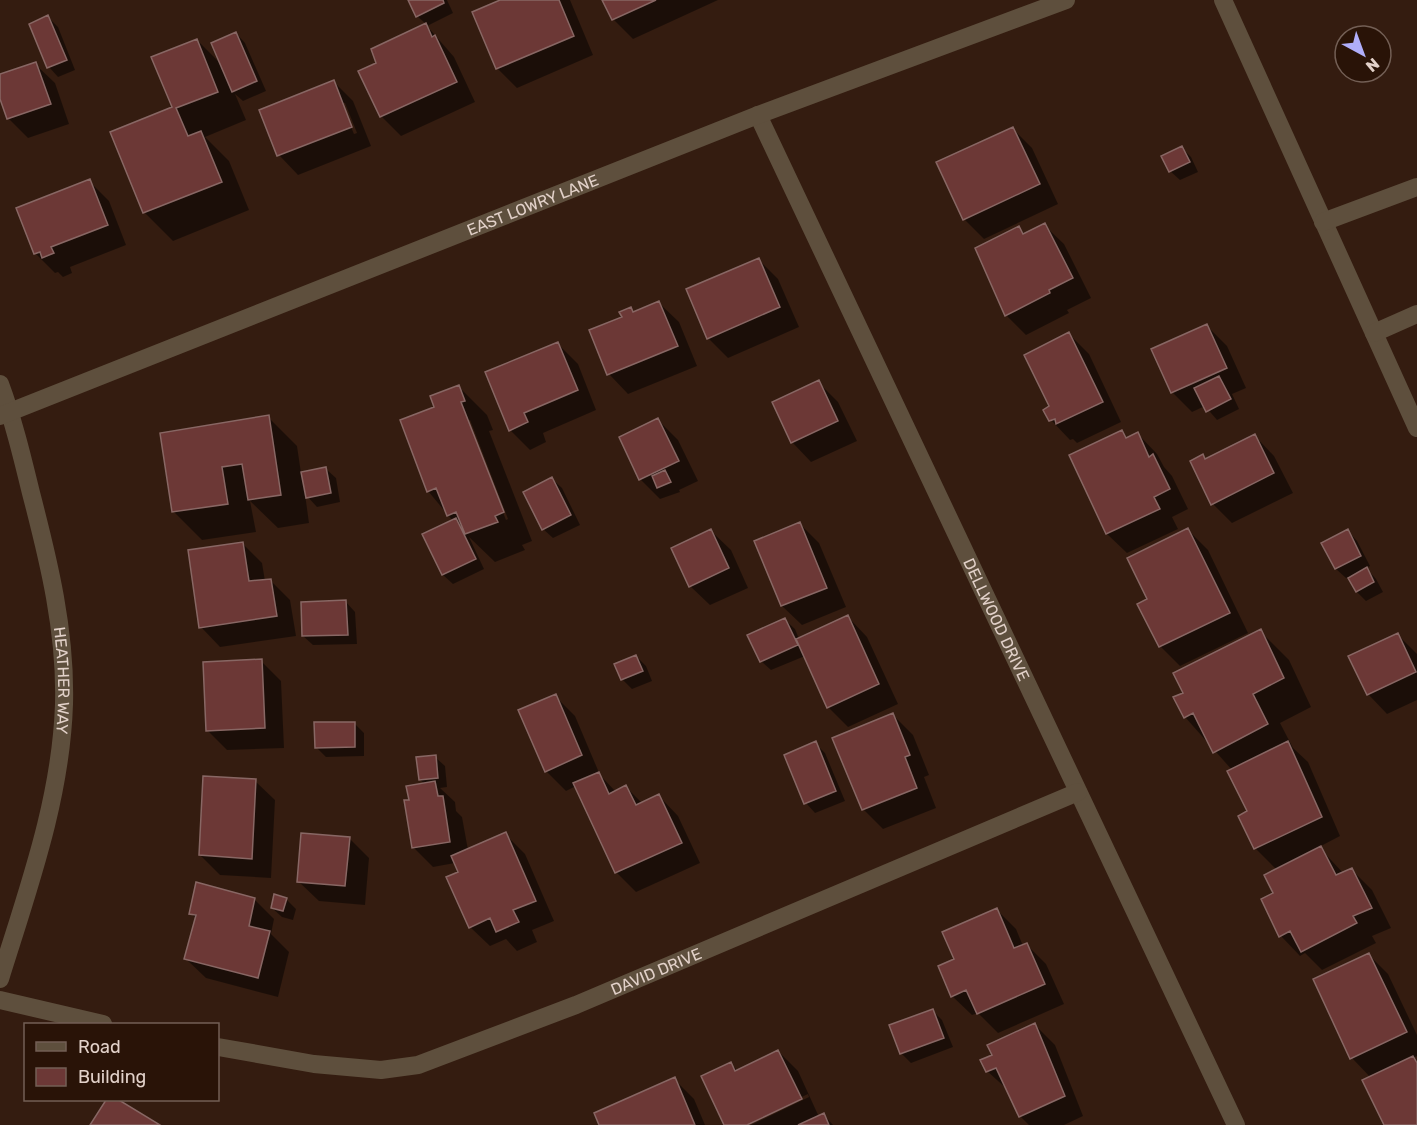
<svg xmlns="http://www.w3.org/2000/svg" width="1417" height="1125" font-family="Rubik,sans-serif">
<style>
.shadow{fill:#0007;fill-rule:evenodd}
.building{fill:#6c3836;stroke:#886764;stroke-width:1.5}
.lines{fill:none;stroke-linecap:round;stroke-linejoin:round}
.minor{stroke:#5e4f3d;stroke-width:18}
.labels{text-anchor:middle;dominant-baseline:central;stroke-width:4.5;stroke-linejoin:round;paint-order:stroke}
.street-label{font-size:16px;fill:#e2d1c9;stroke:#291307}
</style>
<rect width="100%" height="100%" fill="#341c10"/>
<path class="shadow" d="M410 0H447L453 13 427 26 454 57 475 102 401 136 381 116 378 64 426 24 417 16Z
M504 0H570L593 55 517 88 497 68Z
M604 0H718L633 39 613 19Z
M48 17 58 27 75 70 58 77 49 67Z
M236 33 245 43 266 91 243 101 235 94 246 120 205 137 229 161 249 210 173 241 144 212 174 108 197 40 222 65Z
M35 64 55 83 69 124 28 138 8 118 0 95V76Z
M333 81 353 101 371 146 298 175 279 155 261 111ZM341 103H345L357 133 354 134Z
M1012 128 1032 148 1058 204 984 239 964 219Z
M1181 147 1191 157 1198 172 1180 180 1170 171Z
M89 181 109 201 126 245 70 267 72 273 63 277 58 272 55 273 35 253Z
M1044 225 1064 244 1091 298 1067 310 1069 313 1026 335 1006 315 1018 228 1025 234Z
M759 260 778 279 799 327 728 358 708 338Z
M659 303 679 322 697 366 628 394 609 374 591 331 624 318 630 309 635 313Z
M1207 326 1227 346 1246 388 1232 394 1239 409 1217 420 1205 406 1192 412 1172 392Z
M1069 334 1089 354 1121 422 1077 443 1073 439 1070 440 1051 420V407Z
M558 344 578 364 596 410 543 433 546 442 530 450 510 430Z
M818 382 838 402 857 441 811 462 792 442Z
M459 387 487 415 493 430 489 431 532 541 522 545 525 550 495 562 469 537 484 569 453 584 443 575 424 535 453 521 428 491 436 408ZM467 420H470L508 519 506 520Z
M268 417 297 446 301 473 326 469 336 478 340 502 317 507 305 494 309 523 278 528 250 501 256 532 202 540 173 511Z
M658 420 678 440 698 481 679 490 680 492 660 499 640 479Z
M1121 432 1129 439 1138 434 1157 454 1164 467 1172 476 1188 509 1172 517 1178 529 1127 553 1107 534 1071 456Z
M1255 436 1274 456 1293 493 1232 523 1213 504 1202 456 1206 460Z
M552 479 562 488 580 525 553 538 543 529Z
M800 524 819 543 846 607 802 625 782 606 756 542Z
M1188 530 1208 550 1248 633 1180 666 1160 646 1139 604 1149 599Z
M711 531 731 550 748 588 710 605 690 586Z
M1348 531 1357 541 1370 566 1366 568 1376 579 1383 592 1366 601 1357 592 1349 577 1346 578 1336 569 1323 543Z
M243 544 262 563 265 581 270 580 290 600 296 636 220 647 201 627Z
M346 602 355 612 357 644 313 645 303 636Z
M848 617 867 637 898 704 848 727 828 707 805 656 771 670 761 661 785 620 795 629 799 639Z
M1260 631 1289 660 1311 707 1280 723 1293 748 1308 762 1340 836 1319 847 1344 874 1352 870 1372 890 1391 928 1372 936 1376 943 1322 970 1305 953 1300 956 1281 936 1263 900 1275 894 1277 870 1255 848 1240 817 1249 812 1232 770 1185 717V694Z
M1397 634 1417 654V700L1387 714 1368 694Z
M636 656 646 666 652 681 632 689 622 679Z
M261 661 281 681 284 748 227 750 207 730Z
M555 696 575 716 600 775 616 792 626 787 643 804 659 796 678 816 700 863 636 892 616 872 576 786 566 791 546 771Z
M893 715 913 735 929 775 924 777 936 808 883 829 863 809Z
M354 723 364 733V756L326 757 316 747Z
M815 743 825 753 845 801 815 813 806 803Z
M435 757 445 766 447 787 440 788 455 802 456 811 462 817 468 850 505 834 525 854 554 921 532 930 537 942 517 951 506 939 490 946 470 927 455 863 433 867 413 847 410 801 425 784 420 780Z
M255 781 275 800 271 878 220 875 200 855Z
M349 838 369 858 365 905 319 901 299 882Z
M254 899 274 919 271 934 289 952 278 997 206 978 186 959 196 919 191 913Z
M286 899 296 909 293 920 282 917 272 908Z
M997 910 1016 929 1023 946 1026 944 1046 964 1064 1004 998 1033 978 1013 972 1015 952 996 956 960Z
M1369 955 1388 974 1417 1035V1056L1413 1058 1417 1063V1125H1386L1371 1078 1352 1058 1315 980Z
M933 1011 942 1020 953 1047 911 1063 901 1053Z
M1035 1025 1055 1045 1083 1116 1064 1125H1029L1020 1116 1008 1090 987 1071 994 1056Z
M778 1051 798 1071 819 1117 824 1115 833 1125H751L809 1097 808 1094 744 1125H726L731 1064 738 1071Z
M674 1079 694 1099 705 1125H601Z"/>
<path class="building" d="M408 0H443L444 3 416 17Z
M500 0H559L574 36 496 69 472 12Z
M602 0H656L612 20Z
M48 15 67 60 47 68 29 24Z
M426 23 432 37 435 35 457 82 380 117 358 71 376 63 371 49Z
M236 32 257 81 232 92 211 43Z
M197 39 218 92 176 108 188 136 201 131 222 182 143 213 110 132 172 107 151 57Z
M36 62 51 104 7 119 0 99V74Z
M334 80 352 127 277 156 259 110Z
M1013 127 1040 184 963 220 936 162Z
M1182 146 1190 162 1169 172 1161 156Z
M90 179 108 225 51 247 54 253 42 258 40 252 34 254 16 208Z
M1045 223 1073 278 1049 290 1050 293 1005 316 975 248 1019 226 1023 234Z
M759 258 780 307 707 339 686 289Z
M659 301 678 346 607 375 589 330 622 317 619 312 631 307 633 312Z
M1207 324 1227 368 1171 393 1151 349Z
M1069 332 1103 402 1056 424 1055 419 1049 421 1043 410 1049 406 1024 355Z
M558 342 578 390 524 413 528 422 509 431 485 372Z
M1219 376 1231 399 1206 412 1194 388Z
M819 380 838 421 791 443 772 402Z
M459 385 465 401 461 402 504 512 495 516 498 522 465 534 456 512 447 516 436 488 427 492 400 420 434 407 430 396Z
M269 415 281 495 248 500 242 464 222 467 228 504 172 512 160 433Z
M658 418 679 461 639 480 619 437Z
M1122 430 1126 438 1138 432 1149 457 1153 454 1170 489 1154 497 1160 509 1106 534 1069 455Z
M1255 434 1274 473 1211 505 1190 461 1203 454 1205 459Z
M326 467 331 493 306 498 301 472Z
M665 470 671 482 657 488 652 476Z
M552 477 571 515 542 530 523 492Z
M456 518 476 559 442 575 422 534Z
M800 522 827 588 781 606 754 541Z
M1188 528 1230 613 1159 647 1137 604 1147 599 1127 558Z
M711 529 729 568 689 587 671 548Z
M1348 529 1361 556 1335 569 1321 543Z
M243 542 249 581 271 579 277 616 199 628 188 550Z
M1367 567 1374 582 1356 592 1348 578Z
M346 600 348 635 302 636 301 602Z
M848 615 879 684 827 708 796 639Z
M785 618 798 645 760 662 747 635Z
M1261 629 1284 678 1253 694 1268 724 1213 753 1193 713 1184 718 1173 697 1183 693 1173 673Z
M1398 633 1416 672 1367 695 1348 656Z
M636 655 643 671 621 680 614 664Z
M262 659 265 728 206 731 203 662Z
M556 694 582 755 545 772 518 710Z
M893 713 910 755 905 757 917 788 862 810 832 738Z
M314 722H355V747L315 748Z
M816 741 836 791 804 804 784 755Z
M1288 741 1322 817 1254 849 1238 816 1247 811 1227 771Z
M436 755 438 778 419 780 416 757Z
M599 772 609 794 626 785 636 805 659 794 682 843 615 873 573 783Z
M203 776 256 779 252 859 199 855Z
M435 781 438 796H443L450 842 412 848 404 800H409L406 786Z
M506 832 536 901 513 910 519 922 496 932 490 918 469 928 446 877 458 872 451 856Z
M301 833 350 837 345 886 297 882Z
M1321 846 1336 875 1352 868 1372 908 1353 916 1357 923 1301 952 1290 931 1279 937 1261 899 1273 893 1264 875Z
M196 882 255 898 249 926 270 931 258 978 184 959 196 915 189 914Z
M274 894 287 898 283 911 271 908Z
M997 908 1014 948 1027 943 1045 984 977 1014 966 990 951 997 938 966 954 959 942 932Z
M1369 953 1407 1032 1350 1059 1313 979Z
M933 1009 944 1038 900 1054 889 1025Z
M1035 1023 1065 1096 1019 1117 996 1068 986 1072 980 1060 992 1055 987 1045Z
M778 1050 802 1099 747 1125H724L701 1076 731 1062 735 1071Z
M1413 1056 1417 1063V1125H1384L1362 1080Z
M675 1077 695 1125H599L594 1113Z
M106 1100H119L160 1125H90Z
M824 1113 829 1125H798Z"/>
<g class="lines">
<g class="minor">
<path d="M1223 0 1417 428"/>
<path id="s1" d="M758 115 1236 1125"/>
<path d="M1323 222 1417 187"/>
<path d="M1374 333 1417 314"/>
<path id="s2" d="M0 384C13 419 22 456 31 493 49 562 66 632 64 704 61 799 28 889 0 979"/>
<path id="s3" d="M0 416 758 115 1066 0"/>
<path d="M0 1000 103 1024"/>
<path id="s4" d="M218 1047 314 1064 381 1070 418 1065 576 1005 1078 792"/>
</g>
</g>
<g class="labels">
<g class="street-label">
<text stroke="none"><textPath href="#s3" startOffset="573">EAST LOWRY LANE</textPath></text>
<text stroke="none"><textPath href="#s1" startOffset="558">DELLWOOD DRIVE</textPath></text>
<text stroke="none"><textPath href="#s2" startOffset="304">HEATHER WAY</textPath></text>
<text stroke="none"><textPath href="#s4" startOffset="458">DAVID DRIVE</textPath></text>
</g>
</g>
<rect x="24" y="1023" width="195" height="78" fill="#291307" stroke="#735f55" stroke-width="1.5"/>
<rect x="36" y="1042" width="30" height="9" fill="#5e4f3d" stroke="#735f55" stroke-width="1.5"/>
<text x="78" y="1053" font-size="18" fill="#e2d1c9">Road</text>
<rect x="36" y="1068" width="30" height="18" fill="#6c3836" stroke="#735f55" stroke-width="1.5"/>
<text x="78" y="1083" font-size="18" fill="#e2d1c9">Building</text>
<g transform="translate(1363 54) rotate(139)"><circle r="28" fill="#291307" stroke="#735f55" stroke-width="1.5"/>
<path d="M0-4.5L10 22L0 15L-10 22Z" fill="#b0aefa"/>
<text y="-9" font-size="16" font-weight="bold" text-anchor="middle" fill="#e2d1c9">N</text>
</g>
</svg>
